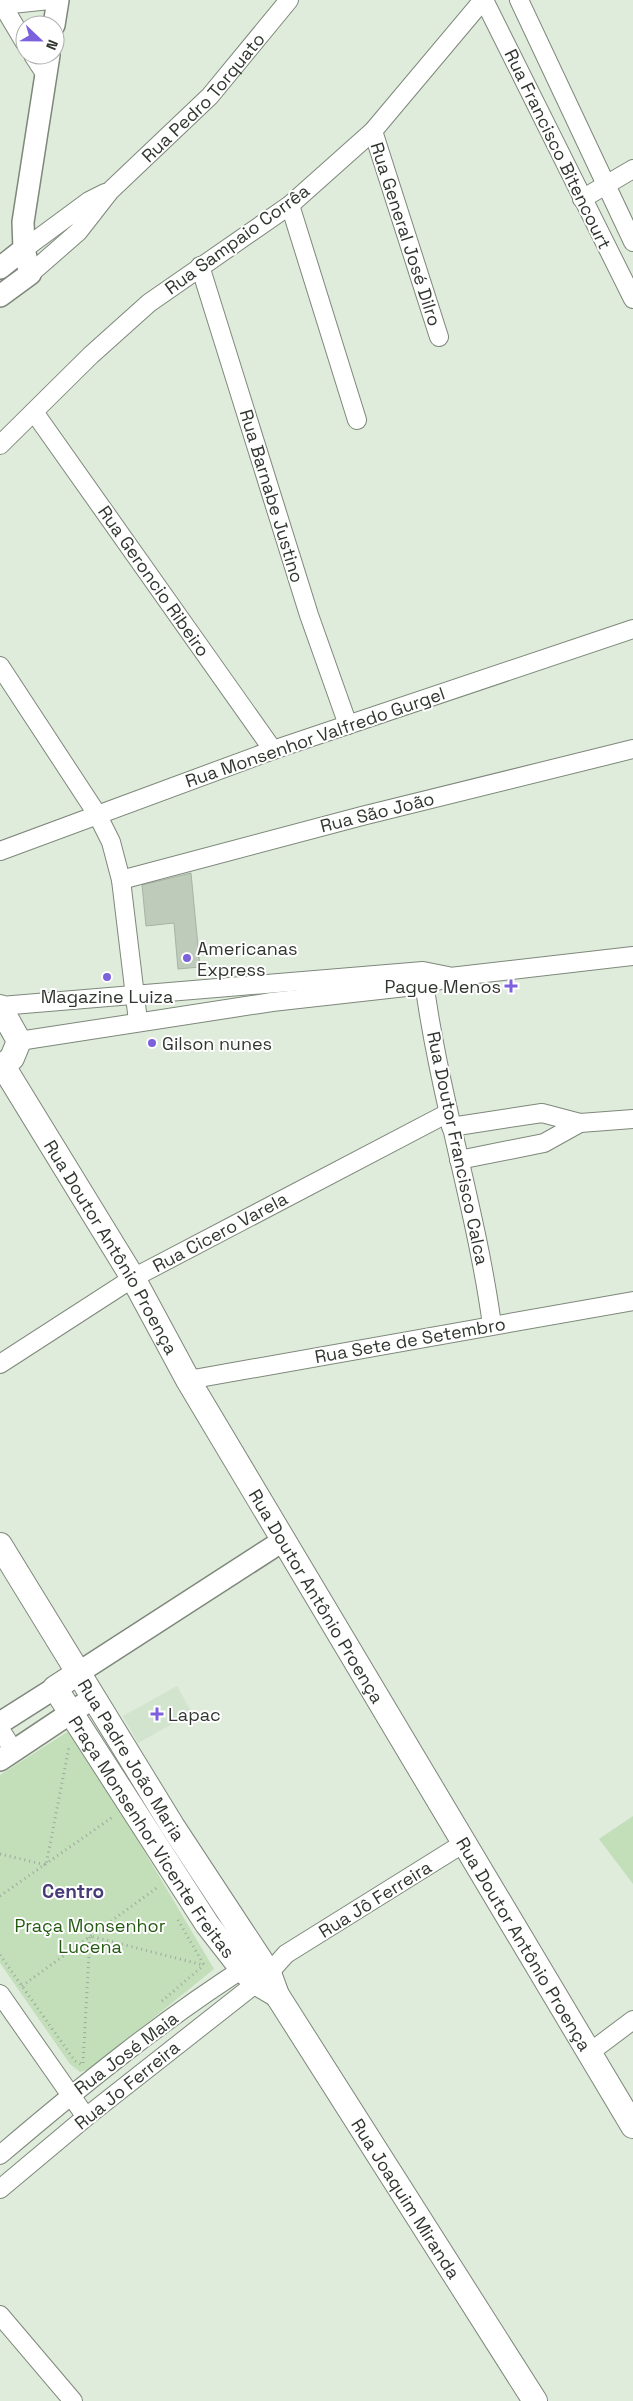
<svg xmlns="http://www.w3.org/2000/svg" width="633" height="2401" font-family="'Space Grotesk',sans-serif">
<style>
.built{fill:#d2e4cd}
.green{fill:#c2dfba}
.building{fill:#becaba;stroke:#a7b3a4}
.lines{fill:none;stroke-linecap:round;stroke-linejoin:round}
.minor-casing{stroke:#7d887a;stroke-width:20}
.tertiary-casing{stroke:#7d887a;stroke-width:24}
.secondary-casing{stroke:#7d887a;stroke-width:26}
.path{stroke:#9ea79b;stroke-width:3;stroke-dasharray:1 4;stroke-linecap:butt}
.minor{stroke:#fff;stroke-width:18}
.tertiary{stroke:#fff;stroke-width:21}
.secondary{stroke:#fff;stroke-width:24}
.poi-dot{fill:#7c61dc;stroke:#fff;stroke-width:2}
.labels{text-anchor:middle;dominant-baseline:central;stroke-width:4;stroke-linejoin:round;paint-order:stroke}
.street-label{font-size:18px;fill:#313630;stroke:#fff}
.poi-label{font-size:18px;fill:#313630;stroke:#fff;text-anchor:start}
.park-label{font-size:18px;fill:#235b11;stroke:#fff}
.neighbourhood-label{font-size:19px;font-weight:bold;fill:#463b77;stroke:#fff}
</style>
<rect width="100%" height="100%" fill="#dfebdb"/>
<path class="built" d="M177 1686 192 1713 138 1743 123 1716Z"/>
<path class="green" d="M72 1729 214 1969 90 2069 80 2072 70 2064 0 1963V1775Z
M633 1816V1884L599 1839Z"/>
<path class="building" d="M191 873 200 967 178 969 174 923 146 926 142 885Z"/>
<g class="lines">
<g class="minor-casing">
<g id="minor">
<path d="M484 0 633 299"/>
<path d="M519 0 633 242"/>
<path d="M0 1 25 43"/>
<path d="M2 5 50 0"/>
<path d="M33 55 46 75"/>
<path d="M373 131 439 337"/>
<path d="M582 199 633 169"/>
<path d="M290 205 357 420"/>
<path d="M24 249 89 201 105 193"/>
<path d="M200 266 309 615 348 725"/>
<path id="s1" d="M30 274 78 232 110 191 210 96 289 0"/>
<path d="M34 412 273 750"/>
<path d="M0 445 91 355 149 303 290 205 373 131 483 0"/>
<path d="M0 666 97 814 111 842 121 880 138 1021"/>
<path d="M0 851 273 750 633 629"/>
<path d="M121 880 362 816 633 749"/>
<path d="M423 974C438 1093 476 1207 492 1325"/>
<path d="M0 1006 423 971 448 976"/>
<path d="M19 1041 272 1002 424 985 450 977 633 956"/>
<path d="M451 1127 542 1113 580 1123 633 1119"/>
<path d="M459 1160 544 1143 580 1123"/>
<path d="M0 1364 133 1278 448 1113"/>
<path d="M188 1380 633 1301"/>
<path d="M0 1729 14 1751"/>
<path d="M0 1994 86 2117"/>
<path d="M589 2053 633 2020"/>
<path d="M0 2155C80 2087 163 2019 252 1963"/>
<path d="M0 2189 86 2117 269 1973 286 1954 464 1843"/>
<path d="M0 2315 73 2401"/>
</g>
</g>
<g class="tertiary-casing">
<path id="tertiary" d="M54 25 58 0
M0 268 24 249
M0 296 30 274 24 249 23 222 49 55
M78 1673 284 1540
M0 1723 55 1688
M0 1760 93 1698"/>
</g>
<g class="secondary-casing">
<g id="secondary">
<path d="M0 1007 19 1041 12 1058 0 1068"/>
<path id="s2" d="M3 1066 133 1278 188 1380 633 2126"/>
<path id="s3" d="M0 1545 173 1827 269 1973 277 1995 535 2401"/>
<path id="s4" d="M78 1673 55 1688 207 1924 242 1969 255 1982 277 1995"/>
</g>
</g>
<path class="path" d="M0 1854 46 1865 69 1747
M0 1896 114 1816
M178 1920 204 1965
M0 1955 75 2061 83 2065
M22 1986 158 1887
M162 2001 204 1965
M83 2063 90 1936 203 1965"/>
<use href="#minor" class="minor"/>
<use href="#tertiary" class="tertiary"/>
<use href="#secondary" class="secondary"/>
</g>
<g class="poi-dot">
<circle cx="187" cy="958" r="5"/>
<circle cx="107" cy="977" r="5"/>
<path d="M508.5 978.5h5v5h5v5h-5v5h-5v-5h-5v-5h5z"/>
<circle cx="152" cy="1043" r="5"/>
<path d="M154.5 1706.5h5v5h5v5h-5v5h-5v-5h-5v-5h5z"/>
</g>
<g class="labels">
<g class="street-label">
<text stroke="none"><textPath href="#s1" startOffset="248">Rua Pedro Torquato</textPath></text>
<text transform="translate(558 149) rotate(64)">Rua Francisco Bitencourt</text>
<text transform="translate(406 234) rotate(72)">Rua General José Dilro</text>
<text transform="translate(237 239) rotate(-36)">Rua Sampaio Corrêa</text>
<text transform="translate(272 496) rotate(73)">Rua Barnabe Justino</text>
<text transform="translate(154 581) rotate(55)">Rua Geroncio Ribeiro</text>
<text transform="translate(315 737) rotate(-19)">Rua Monsenhor Valfredo Gurgel</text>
<text transform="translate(377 812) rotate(-14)">Rua São João</text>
<text transform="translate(458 1148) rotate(78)">Rua Doutor Francisco Calca</text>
<text transform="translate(220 1232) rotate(-28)">Rua Cicero Varela</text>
<text stroke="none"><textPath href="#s2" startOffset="211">Rua Doutor Antônio Proença</textPath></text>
<text transform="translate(410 1340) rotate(-10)">Rua Sete de Setembro</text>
<text stroke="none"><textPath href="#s2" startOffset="616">Rua Doutor Antônio Proença</textPath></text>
<text stroke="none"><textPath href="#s3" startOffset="252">Rua Padre João Maria</textPath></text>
<text stroke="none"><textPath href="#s4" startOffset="205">Praça Monsenhor Vicente Freitas</textPath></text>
<text transform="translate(375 1899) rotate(-32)">Rua Jô Ferreira</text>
<text stroke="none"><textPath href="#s2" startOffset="1021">Rua Doutor Antônio Proença</textPath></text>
<text transform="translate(126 2053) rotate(-37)">Rua José Maia</text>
<text transform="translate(127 2085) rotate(-39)">Rua Jo Ferreira</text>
<text stroke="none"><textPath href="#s3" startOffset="770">Rua Joaquim Miranda</textPath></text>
</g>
<g class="poi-label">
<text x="197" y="948">Americanas<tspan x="197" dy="21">Express</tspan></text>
<text x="501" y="986" text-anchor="end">Pague Menos</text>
<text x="107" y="996" text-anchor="middle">Magazine Luiza</text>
<text x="162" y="1043">Gilson nunes</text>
<text x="168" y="1714">Lapac</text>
</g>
<g class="park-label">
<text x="90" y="1925">Praça Monsenhor<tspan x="90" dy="21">Lucena</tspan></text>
</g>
<g class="neighbourhood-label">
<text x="73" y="1891">Centro</text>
</g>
</g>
<g transform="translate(40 40) rotate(112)"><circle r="24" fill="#ffffff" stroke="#adafac"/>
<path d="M0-4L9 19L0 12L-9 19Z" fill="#7c61dc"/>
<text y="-8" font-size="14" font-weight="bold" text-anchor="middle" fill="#313630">N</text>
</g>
</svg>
